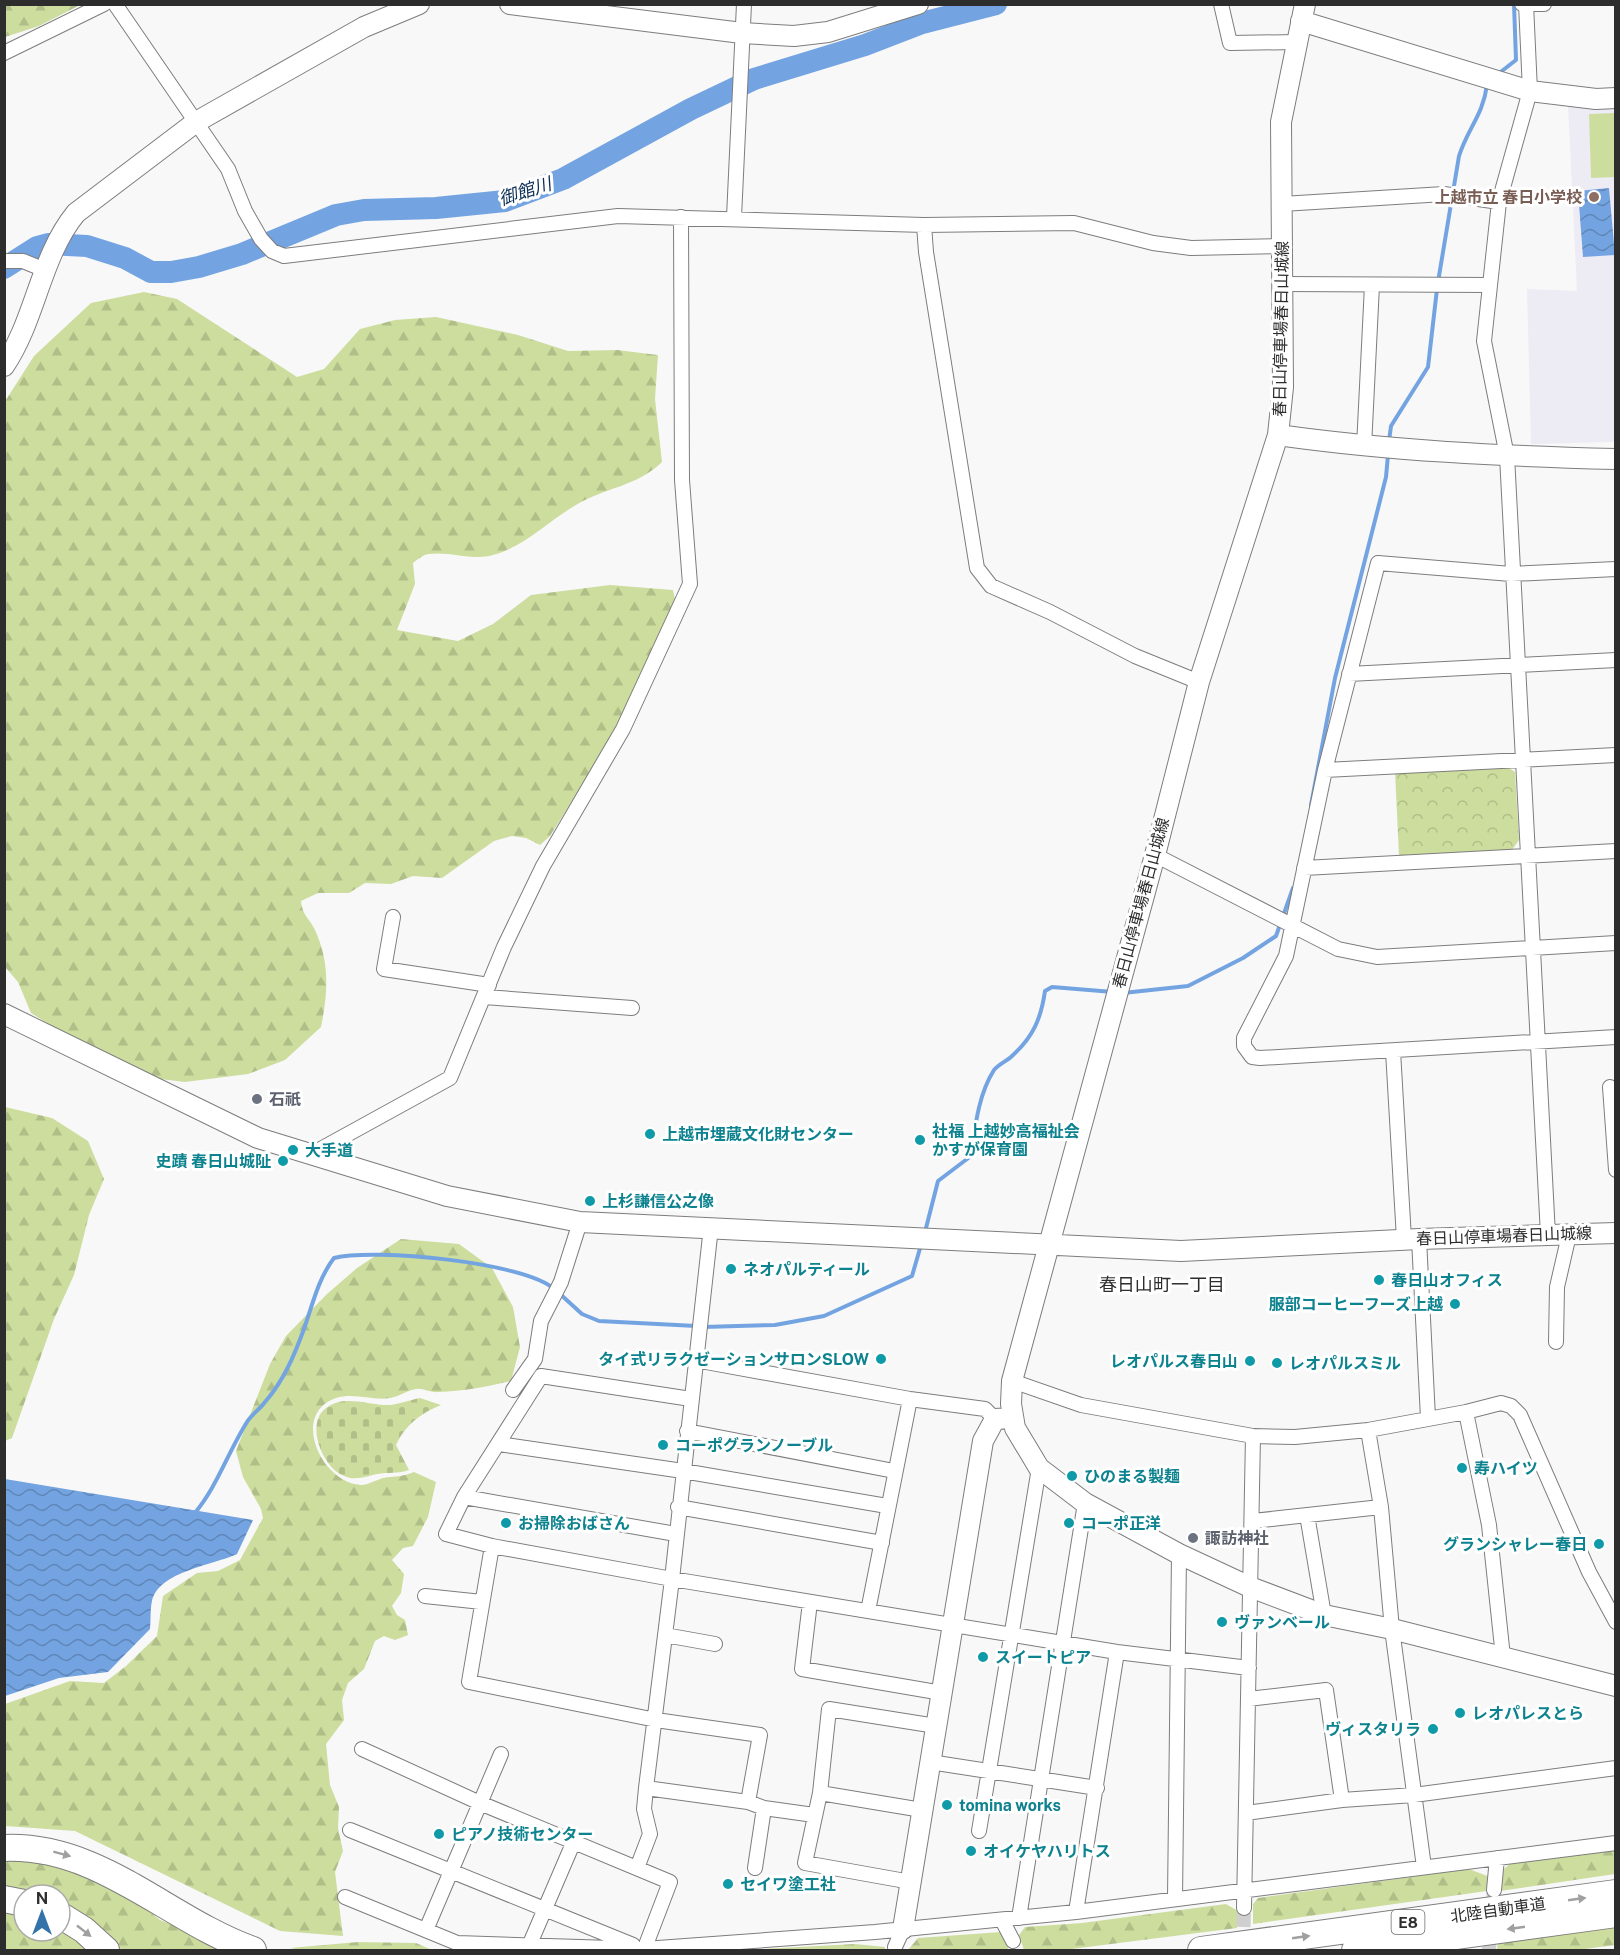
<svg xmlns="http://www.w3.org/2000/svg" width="1620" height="1955" font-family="'Public Sans','Noto Sans JP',sans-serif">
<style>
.built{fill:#edecf5}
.forest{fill:url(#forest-firs)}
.cemetery{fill:url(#cemetery-stones)}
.park{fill:url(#park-crowns)}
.pitch{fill:#ccdd9e}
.water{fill:url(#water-waves)}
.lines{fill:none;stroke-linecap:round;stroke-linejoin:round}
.stream{stroke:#73a4e1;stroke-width:4}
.river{stroke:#73a4e1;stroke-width:22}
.street-tunnel{stroke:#cfcfd0;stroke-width:14;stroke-dasharray:14 7;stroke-linecap:butt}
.street-casing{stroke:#7d7d7e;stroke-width:16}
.secondary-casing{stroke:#7d7d7e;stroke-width:22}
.highway-casing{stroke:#7d7d7e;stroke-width:28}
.street{stroke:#fff;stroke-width:14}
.secondary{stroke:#fff;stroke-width:20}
.highway{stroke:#fff;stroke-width:26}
.oneway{fill:#a0a0a1}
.education-dot{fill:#8d6e63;stroke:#fff;stroke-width:2}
.worship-dot{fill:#6b7280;stroke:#fff;stroke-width:2}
.culture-dot{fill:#0f9aa8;stroke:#fff;stroke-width:2}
.labels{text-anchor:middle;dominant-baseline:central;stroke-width:6;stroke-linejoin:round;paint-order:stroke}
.shield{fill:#fff;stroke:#6c6c6d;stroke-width:1.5}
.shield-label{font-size:15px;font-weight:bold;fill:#2d2d2e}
.education-label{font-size:16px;font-weight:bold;fill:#785e54;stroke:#fff;text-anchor:end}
.street-label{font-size:16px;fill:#2d2d2e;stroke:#fff}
.worship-label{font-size:16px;font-weight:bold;fill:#5b616d;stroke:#fff;text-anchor:start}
.culture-label{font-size:16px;font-weight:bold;fill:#0d838f;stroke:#fff;text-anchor:start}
.water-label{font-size:18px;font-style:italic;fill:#0e3057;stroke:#fff}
.neighbourhood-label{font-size:18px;fill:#2d2d2e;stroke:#fff}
</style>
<defs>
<pattern id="forest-firs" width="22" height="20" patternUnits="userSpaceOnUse" patternTransform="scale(1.5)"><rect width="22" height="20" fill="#ccdd9e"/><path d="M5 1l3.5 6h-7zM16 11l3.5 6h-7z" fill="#b0be88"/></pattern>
<pattern id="cemetery-stones" width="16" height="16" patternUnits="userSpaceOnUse" patternTransform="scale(1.5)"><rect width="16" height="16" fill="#ccdd9e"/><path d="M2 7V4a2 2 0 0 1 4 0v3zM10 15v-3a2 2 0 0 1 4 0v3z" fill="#b0be88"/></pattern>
<pattern id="park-crowns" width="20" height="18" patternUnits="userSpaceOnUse" patternTransform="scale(1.5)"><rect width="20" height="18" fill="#ccdd9e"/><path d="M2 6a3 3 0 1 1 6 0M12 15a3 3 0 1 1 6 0" fill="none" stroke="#b0be88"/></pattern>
<pattern id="water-waves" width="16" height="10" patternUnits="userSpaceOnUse" patternTransform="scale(1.5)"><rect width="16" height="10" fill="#73a4e1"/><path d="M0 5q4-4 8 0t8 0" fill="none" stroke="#5f86b7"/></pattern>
</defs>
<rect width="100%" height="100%" fill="#f8f8f9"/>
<path class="built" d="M1615 104V442L1531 444 1527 289 1577 291 1568 105Z"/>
<path class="forest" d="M5 4H80V5L39 26 5 37Z
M144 292 177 299 297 377 324 369 360 329 395 320 436 317 518 335 568 351 617 350 658 355 655 399 662 462C636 487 606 487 576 505 548 521 526 546 493 555 472 561 450 551 429 554 424 554 417 560 413 563L415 584 397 630 458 641 493 624 531 595 610 585 673 590 677 609 653 662 606 747 550 836 540 845 526 838 512 836 494 841 442 878 413 876 391 884 365 883 349 893H318L301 901C302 915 310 919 315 930 330 963 328 992 321 1027L285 1060 248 1074 185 1082 152 1078 74 1040 31 1013 18 982 5 967 4 403 34 356 91 303Z
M5 1107 52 1118 88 1141 104 1179 89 1215 74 1275 54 1319 12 1438 5 1441Z
M401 1239 459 1244 492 1268 513 1307 520 1347 511 1381C486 1387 464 1391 438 1392 431 1393 423 1388 416 1389 407 1390 399 1397 390 1398 373 1401 354 1392 336 1398 290 1414 321 1483 361 1485 368 1485 376 1480 383 1478 395 1476 403 1477 414 1472L436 1482 428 1517 413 1546 403 1548 392 1560 404 1574 401 1593 392 1606 397 1615 405 1620 408 1635 395 1640 384 1636 375 1641 364 1669 348 1683 342 1700 344 1720 326 1744 330 1785 339 1807 338 1828 343 1851 335 1872 343 1936 280 1931 75 1831 5 1826V1704L70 1681 104 1683 126 1666 157 1636 163 1596 197 1573 218 1571 240 1560 263 1518 261 1509 243 1477 236 1451 270 1364 286 1336 327 1294 357 1268Z
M1615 1848V1874L1500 1891 1504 1869 1513 1861Z
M5 1860H40L79 1870 126 1893 160 1920 236 1950H122L79 1912 60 1903V1895H40L5 1887Z
M1469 1869 1490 1877 1487 1891 1253 1924V1904L1258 1898Z
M1226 1904 1238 1911 1237 1928 1064 1950H1024L1019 1935 1025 1927 1082 1923Z
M4 1909 24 1914V1931L60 1930 89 1950H5Z
M1615 1927V1945L1577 1950H1497L1498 1942Z
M1001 1932 1009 1950H908L918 1938Z
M358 1942 416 1943 432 1950H301L290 1948Z
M855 1944 885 1947V1950H745Z"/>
<path class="cemetery" d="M420 1398 441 1405C421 1413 405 1425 396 1445L409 1470C398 1474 388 1472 377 1474 366 1476 355 1482 342 1475 322 1466 305 1423 326 1408 343 1395 365 1404 384 1405 395 1406 409 1400 420 1398Z"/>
<path class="park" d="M1506 766 1515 772 1519 840 1512 850 1399 856 1395 771Z"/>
<path class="pitch" d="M1615 113V177L1591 178 1589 114Z"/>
<path class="water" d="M1609 188 1615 255 1583 257 1578 191Z
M5 1479 253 1520 237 1554C214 1565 159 1571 152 1601 150 1609 151 1620 150 1629L108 1672 59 1678 5 1696Z"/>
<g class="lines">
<path class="stream" d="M1498 74 1516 60 1514 4
M1438 282 1459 156C1468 128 1483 115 1487 85
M1389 441 1391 426 1428 367 1437 289
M1311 805 1335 678 1386 477 1388 455
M1123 993 1188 986 1243 958 1276 936 1293 888
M925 1232 938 1181 971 1156C975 1128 978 1095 994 1070 999 1064 1007 1061 1012 1056 1033 1037 1041 1019 1045 991L1052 987 1113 992
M560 1294 582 1314 599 1321 696 1326
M703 1327 775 1325 824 1316 912 1276 921 1245
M194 1514C217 1487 228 1452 247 1422 251 1415 260 1409 265 1402 280 1385 291 1363 299 1342 311 1314 315 1283 334 1258 374 1248 524 1262 554 1289"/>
<path class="river" d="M4 268 37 247 48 244 87 246 125 258 151 272H171L199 267 242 254 336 215 364 210 436 208 505 201 563 179 691 109 754 79 865 45 922 23 996 4"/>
<path class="street-tunnel" d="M1243 1948 1244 1908
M1489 1950 1494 1890"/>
<g class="street-casing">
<path id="street" d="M115 4 228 169 245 211 261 239 272 251 284 256 618 216 924 225 1074 223 1153 243 1191 248 1282 246
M1221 4 1230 43 1297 42
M1522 4H1544
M1526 4 1530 91 1499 202 1484 341 1507 456 1548 1235
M4 53 104 4
M1282 204 1444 194 1499 202
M734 217 744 4
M924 225 926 252 977 568 991 586 1050 612 1135 656 1199 682
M4 261H23L45 270
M1283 284 1489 285
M1364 447 1372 285
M1616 569 1511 574 1378 563 1325 770 1286 956 1244 1038V1046L1252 1057 1260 1058 1616 1037
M1349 674 1616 660
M1325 770 1616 755
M1155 855 1338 949 1377 957 1616 943
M1304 868 1616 851
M393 917 384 969 489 985
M485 997 632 1008
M1393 1051 1404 1239
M1610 1087 1616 1170
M310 1155 450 1078 504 947 543 866 623 729 690 584 682 480 681 217
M1419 1239 1428 1418
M1556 1342 1557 1287 1569 1235
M695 1360 910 1399 985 1409 995 1419
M1012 1381 1081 1405 1253 1436 1295 1437 1368 1430 1466 1412 1501 1403 1511 1406 1520 1415 1589 1572 1616 1622
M513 1390 535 1359 541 1321 561 1282 580 1222
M691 1399 541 1376 464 1497 446 1534 492 1546 672 1579 1117 1652 1249 1668
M1466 1412 1489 1525 1503 1657
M1368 1430 1381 1507 1392 1629 1424 1867
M687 1431 894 1471
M499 1444 683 1471 887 1506
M464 1497 676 1534
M678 1507 882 1543
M1307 1515 1324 1615
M1253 1521 1381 1507
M492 1546 469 1682 656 1720 760 1735 748 1802
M425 1596 482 1602
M810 1602 802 1669 942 1693
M868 1611 910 1399
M665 1635 715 1644
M1248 1699 1326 1690 1342 1800
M362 1749 480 1803 670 1882 644 1950
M930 1762 1097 1788
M646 1788 748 1802 764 1808 814 1815
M820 1793 922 1810
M1246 1813 1342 1800 1414 1795 1616 1768
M350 1830 633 1945
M979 1831 1039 1468
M637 1868 650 1834 644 1809 646 1788 672 1579 711 1227
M755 1868 764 1808
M911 1882 805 1863 820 1793 829 1709 936 1726
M1494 1890 1497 1858
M345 1897 457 1943 644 1949 875 1932 1076 1912 1616 1843
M1175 1899 1179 1554
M1244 1908 1253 1436
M1076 1912 1117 1652
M1019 1918 1085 1503
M1002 1920 1013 1941
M426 1930 501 1754
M529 1946 574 1841
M895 1947 903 1929"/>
</g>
<g class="secondary-casing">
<path id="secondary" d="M510 4 742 33 794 36 828 32 918 4
M1305 4 1281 122 1283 387 1278 435 1199 682 1155 855 1012 1381 1011 1404 1015 1428 1039 1468 1085 1503 1179 1554 1250 1587 1324 1615 1392 1629 1616 1686
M1301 21 1530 91 1596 99 1616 98
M4 366C36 319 40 257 76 213L196 122 364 27 419 4
M1278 435C1391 451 1502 456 1616 459
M4 1014 258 1138 447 1196 580 1222 1181 1251 1419 1239 1616 1233
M903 1929 983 1441 995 1419 1012 1418"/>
</g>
<g class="highway-casing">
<path id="highway" d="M4 1848C100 1844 168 1920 253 1950
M4 1899 24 1903
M60 1915 84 1930 106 1950
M1201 1950 1616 1893
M1355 1950 1616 1914"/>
</g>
<use href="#street" class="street"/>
<use href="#secondary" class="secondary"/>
<use href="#highway" class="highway"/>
</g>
<defs><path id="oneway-solid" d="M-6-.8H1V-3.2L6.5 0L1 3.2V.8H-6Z" transform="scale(1.5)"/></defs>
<g class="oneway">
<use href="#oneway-solid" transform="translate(62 1854) rotate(15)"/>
<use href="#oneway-solid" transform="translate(1577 1899) rotate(-8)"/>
<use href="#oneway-solid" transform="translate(1516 1928) rotate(172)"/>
<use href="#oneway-solid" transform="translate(84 1931) rotate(38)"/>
<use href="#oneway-solid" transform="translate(1301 1937) rotate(-8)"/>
</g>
<circle class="education-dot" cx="1594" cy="197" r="6"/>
<g class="worship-dot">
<circle cx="257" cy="1099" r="6"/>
<circle cx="1193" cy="1538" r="6"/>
</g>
<g class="culture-dot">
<circle cx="650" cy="1134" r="6"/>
<circle cx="920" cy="1140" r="6"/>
<circle cx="293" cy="1150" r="6"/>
<circle cx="283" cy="1161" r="6"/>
<circle cx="590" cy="1201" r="6"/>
<circle cx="731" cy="1269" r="6"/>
<circle cx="1379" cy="1280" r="6"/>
<circle cx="1455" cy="1304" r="6"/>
<circle cx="881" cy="1359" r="6"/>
<circle cx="1250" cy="1361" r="6"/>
<circle cx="1277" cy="1363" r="6"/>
<circle cx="663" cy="1445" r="6"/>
<circle cx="1462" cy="1468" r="6"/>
<circle cx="1072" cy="1476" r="6"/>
<circle cx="506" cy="1523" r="6"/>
<circle cx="1069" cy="1523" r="6"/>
<circle cx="1599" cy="1544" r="6"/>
<circle cx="1222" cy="1622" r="6"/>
<circle cx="983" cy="1657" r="6"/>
<circle cx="1460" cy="1713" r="6"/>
<circle cx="1433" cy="1729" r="6"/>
<circle cx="947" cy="1805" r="6"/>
<circle cx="439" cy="1834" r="6"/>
<circle cx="971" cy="1851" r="6"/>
<circle cx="728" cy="1884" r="6"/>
</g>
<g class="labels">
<rect class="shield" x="1391.5" y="1910" width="33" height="24" rx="4.5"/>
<g class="shield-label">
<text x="1408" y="1922">E8</text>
</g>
<g class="education-label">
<text x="1582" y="197">上越市立 春日小学校</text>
</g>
<g class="street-label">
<text transform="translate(1281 329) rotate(-89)">春日山停車場春日山城線</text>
<text transform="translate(1141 903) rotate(-75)">春日山停車場春日山城線</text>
<text transform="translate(1504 1236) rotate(-2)">春日山停車場春日山城線</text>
<text transform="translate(1498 1910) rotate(-8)">北陸自動車道</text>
</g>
<g class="worship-label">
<text x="269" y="1099">石祇</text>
<text x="1205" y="1538">諏訪神社</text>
</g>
<g class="culture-label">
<text x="932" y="1131">社福 上越妙高福祉会<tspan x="932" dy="18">かすが保育園</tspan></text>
<text x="662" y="1134">上越市埋蔵文化財センター</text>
<text x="305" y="1150">大手道</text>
<text x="271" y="1161" text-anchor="end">史蹟 春日山城阯</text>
<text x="602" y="1201">上杉謙信公之像</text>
<text x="743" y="1269">ネオパルティール</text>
<text x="1391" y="1280">春日山オフィス</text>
<text x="1443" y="1304" text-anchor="end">服部コーヒーフーズ上越</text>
<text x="869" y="1359" text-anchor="end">タイ式リラクゼーションサロンSLOW</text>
<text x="1238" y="1361" text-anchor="end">レオパルス春日山</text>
<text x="1289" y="1363">レオパルスミル</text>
<text x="675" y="1445">コーポグランノーブル</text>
<text x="1474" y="1468">寿ハイツ</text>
<text x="1084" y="1476">ひのまる製麺</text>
<text x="518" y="1523">お掃除おばさん</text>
<text x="1081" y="1523">コーポ正洋</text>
<text x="1587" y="1544" text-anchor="end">グランシャレー春日</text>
<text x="1234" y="1622">ヴァンベール</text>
<text x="995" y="1657">スイートピア</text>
<text x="1472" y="1713">レオパレスとら</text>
<text x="1421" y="1729" text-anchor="end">ヴィスタリラ</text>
<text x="959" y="1805">tomina works</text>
<text x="451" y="1834">ピアノ技術センター</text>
<text x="983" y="1851">オイケヤハリトス</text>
<text x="740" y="1884">セイワ塗工社</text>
</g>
<g class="water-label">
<text transform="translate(525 191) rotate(-18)">御館川</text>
</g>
<g class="neighbourhood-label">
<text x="1162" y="1284">春日山町一丁目</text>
</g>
</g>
<rect width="1620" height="1955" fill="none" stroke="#2d2d2e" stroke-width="12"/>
<g transform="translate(42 1913)"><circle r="28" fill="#ffffff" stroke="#ababab" stroke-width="1.5"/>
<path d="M0-4.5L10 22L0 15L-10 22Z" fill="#3373aa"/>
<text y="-9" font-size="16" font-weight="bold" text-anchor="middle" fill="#2d2d2e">N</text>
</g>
</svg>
